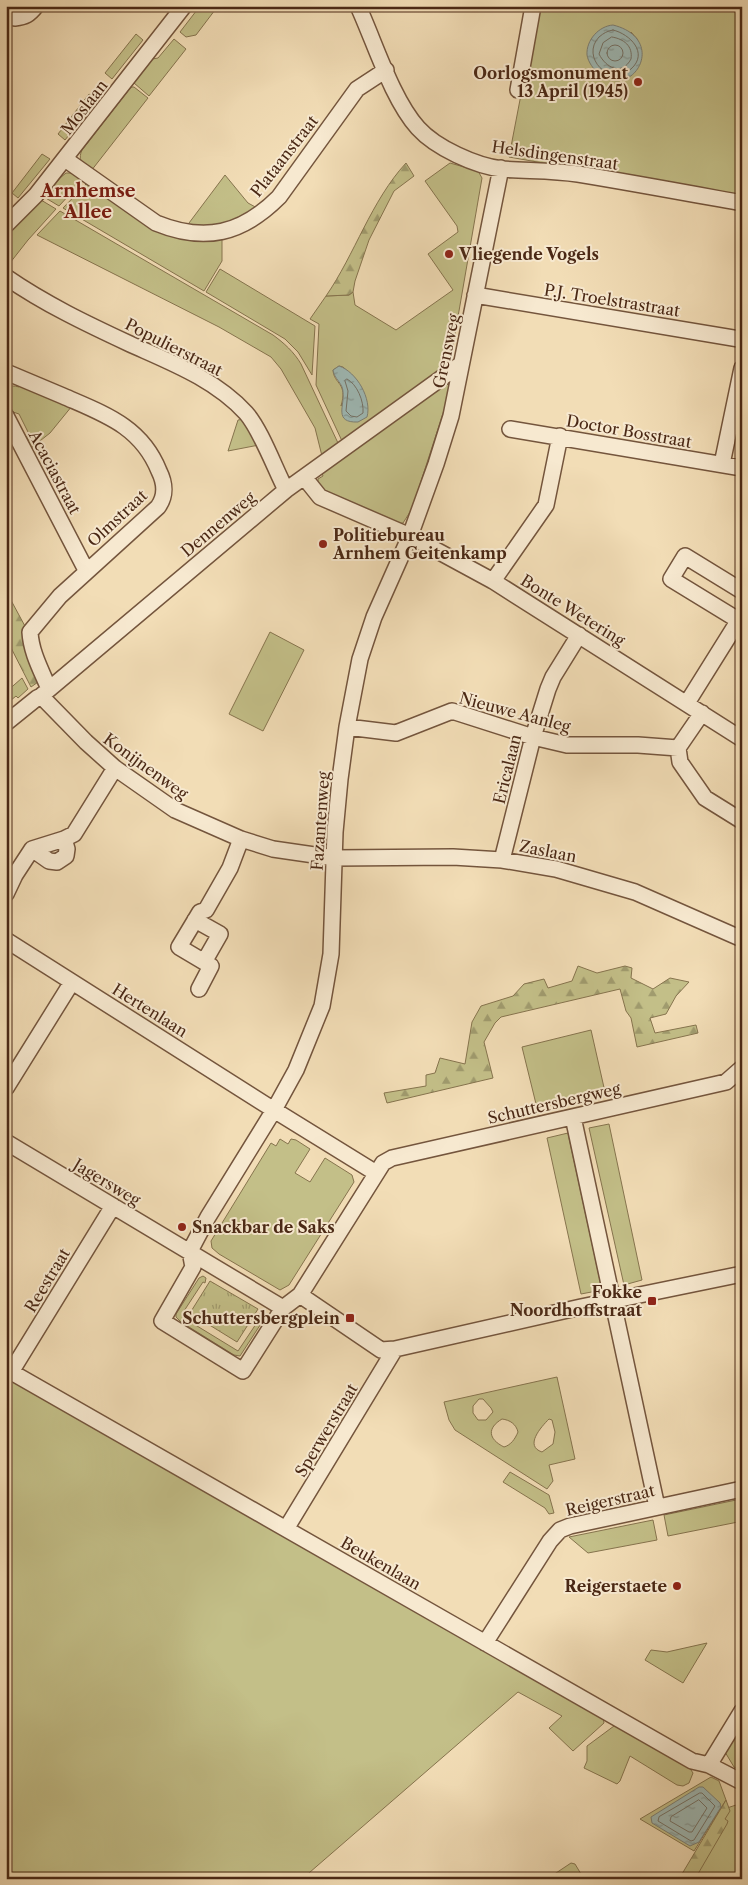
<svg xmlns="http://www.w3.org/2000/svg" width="748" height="1885" font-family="'Libre Caslon Text',serif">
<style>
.grass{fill:#c3bf88;stroke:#86744e;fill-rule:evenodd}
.forest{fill:url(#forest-firs);stroke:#86744e}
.park{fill:url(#park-tufts);stroke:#86744e}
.water{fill:url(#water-ripples);stroke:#7c8076}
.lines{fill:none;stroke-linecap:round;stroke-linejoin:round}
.shore{stroke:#747166;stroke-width:1}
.street-casing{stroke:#74553d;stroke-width:18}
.street{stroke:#f7e9d0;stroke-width:15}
.poi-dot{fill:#8f2418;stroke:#f7e9d0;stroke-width:2}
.labels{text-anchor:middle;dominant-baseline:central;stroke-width:4;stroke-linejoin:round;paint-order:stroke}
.poi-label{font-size:16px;font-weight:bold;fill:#4a2815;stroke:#f7e9d0;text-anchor:end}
.street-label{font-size:16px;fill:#4a2815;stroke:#f7e9d0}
.neighbourhood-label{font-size:18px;font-weight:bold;fill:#7a1f14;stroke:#f7e9d0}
</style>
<defs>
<pattern id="forest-firs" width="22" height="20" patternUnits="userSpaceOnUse" patternTransform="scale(1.25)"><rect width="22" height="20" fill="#c3bf88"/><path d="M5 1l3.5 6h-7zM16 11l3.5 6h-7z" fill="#a09b6e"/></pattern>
<pattern id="park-tufts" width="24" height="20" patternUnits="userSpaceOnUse" patternTransform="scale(1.25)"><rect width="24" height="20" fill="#c3bf88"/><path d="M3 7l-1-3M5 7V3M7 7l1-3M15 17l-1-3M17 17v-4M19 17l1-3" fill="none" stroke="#a09b6e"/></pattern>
<pattern id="water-ripples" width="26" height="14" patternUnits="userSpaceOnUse" patternTransform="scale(1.25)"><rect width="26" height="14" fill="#9ebab7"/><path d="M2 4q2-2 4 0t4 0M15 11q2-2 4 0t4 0" fill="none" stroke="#839794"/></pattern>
</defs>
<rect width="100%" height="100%" fill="#f2ddb6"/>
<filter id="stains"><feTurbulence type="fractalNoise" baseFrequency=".004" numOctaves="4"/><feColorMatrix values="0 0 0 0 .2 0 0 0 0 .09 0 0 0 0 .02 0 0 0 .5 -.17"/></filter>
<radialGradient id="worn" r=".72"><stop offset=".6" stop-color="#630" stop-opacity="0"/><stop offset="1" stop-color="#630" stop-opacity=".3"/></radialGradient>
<path class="grass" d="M200 6H218L196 35 186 37 180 32Z
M538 6H742V193L735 197 509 157ZM631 32 638 40 604 77 594 68Z
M136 34 143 40 112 79 105 73Z
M174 39 186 49 149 96 134 83 152 59 158 58Z
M131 87H134L148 98 91 171C84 165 77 161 82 150Z
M89 94 97 100 65 140 58 134Z
M42 154 50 159 18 198 12 193Z
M450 163 478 171 482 178 450 363 342 441 316 385 319 324 310 319 326 296 349 295 353 292 355 305 396 330 453 290 428 254 458 232 457 226 425 181ZM339 366 343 367 355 378 341 406C348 382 334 385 333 370Z
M66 173H73L84 179 59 206 44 197 60 178Z
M225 175 248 203 259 209 222 227H186Z
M88 182 122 206 222 237V261L204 291 63 208Z
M41 200 56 209 28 240 6 268V235Z
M60 211 273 335C284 343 294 352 301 364L338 443 322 456 315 428 281 369 271 357 219 327 37 235Z
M220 269 315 326 312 375 298 352 285 339 206 292Z
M21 384 72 406 50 433 31 448 27 437 28 432 19 414 13 412C9 403 0 381 19 387Z
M446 384 449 385V395L412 509 403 523 392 525 329 498 318 484V479L323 476 322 473Z
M244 419 259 445 228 451 238 420Z
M270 632 304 650 263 731 229 714Z
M22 678 28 689 18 698 16 696 10 701 11 703 6 708V692Z
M591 1030 605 1092 537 1108 522 1047Z
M609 1124 642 1280 624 1285 589 1128Z
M568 1133 602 1290 581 1294 547 1138Z
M280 1139 288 1144 291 1139 296 1140 310 1149 295 1173 310 1182 325 1158 352 1175 354 1182 289 1285 280 1290 219 1254 212 1248 211 1241 271 1143 276 1146Z
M203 1276 206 1278 205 1283 203 1282 184 1311 182 1315 184 1318 238 1351 260 1318 258 1316 261 1311 266 1316 240 1356 234 1355 181 1322 176 1317V1314L199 1278Z
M6 1376 603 1718 604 1723 573 1751 549 1728 562 1716 518 1692 302 1879H14L6 1870Z
M557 1377 575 1459 549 1465 553 1481 547 1489 455 1430 449 1420 444 1402ZM479 1399H483L491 1408 493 1412 486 1420H478L473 1413V1406ZM502 1419C510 1420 516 1424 518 1432 515 1439 511 1445 504 1447 488 1439 487 1428 502 1419ZM549 1419 552 1420 555 1432 553 1444 542 1452C524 1446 541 1427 549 1419Z
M510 1472 549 1495 554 1513 549 1514 545 1508 503 1482Z
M741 1499 738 1522 668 1536 664 1515Z
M653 1520 657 1540 588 1553 569 1537Z
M707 1643 683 1683 645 1660 651 1650 667 1652Z
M742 1725V1771L734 1767 725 1752Z
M614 1726H617L689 1767 693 1773 689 1783 683 1786 677 1785 630 1756 620 1781 617 1784 584 1768 587 1761V1746Z
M711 1777 719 1781 726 1800 694 1851 640 1819Z
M742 1803V1879H688L727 1808Z
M571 1863 575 1864 584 1879H547Z"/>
<path class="forest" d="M406 163 414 176 394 191 369 240 355 281 353 292 349 295 326 296C355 254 371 201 406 163Z
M6 591 26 628 41 680 31 687 6 638Z
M578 966 597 973 625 966 632 968 631 978 653 989 670 978 689 982 676 996 666 1014 650 1018 655 1033 696 1025 698 1033 637 1047 631 1018 626 1011 620 989 501 1017 495 1023 484 1042 493 1078 387 1103 384 1093 426 1086V1075L435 1073 440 1058 465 1064 472 1022 481 1006 513 996 524 984 544 979 548 988 572 981Z
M726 1800 730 1811 725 1819 728 1821 727 1824 695 1879H679Z"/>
<path class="park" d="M210 1281 258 1309 237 1342 190 1313Z"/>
<path class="water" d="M613 25C669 39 633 101 599 74 594 70 588 62 587 55 586 40 599 26 613 25Z
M339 366C357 372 372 399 367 417L358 422C333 423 345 405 343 392 343 383 334 379 333 370Z
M699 1787H703L720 1803 721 1807 699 1842 690 1846 652 1823 651 1817Z"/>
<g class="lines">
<path class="shore" d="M613 30C630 34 649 53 631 69 610 88 580 57 599 37 604 33 607 31 613 30Z
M612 37C624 39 633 46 631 59 622 76 606 68 599 54L603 43Z
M607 53a8 8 0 1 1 16 0a8 8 0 1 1-16 0Z
M347 379C357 384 364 401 363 413L357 417 351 416 346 411 348 391 345 381Z
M700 1793H702L715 1806 694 1840 691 1841 658 1821 659 1817Z
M699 1800 707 1808 692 1832H689L670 1821 671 1817Z"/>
<g class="street-casing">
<path id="street" d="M358 6C375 43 392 99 418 128 436 148 476 166 502 169 528 171 552 170 578 174 633 183 687 193 742 203
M6 12 15 18C25 17 29 15 36 6
M518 90 533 6
M65 159 156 223C205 243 242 234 279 197L357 89 386 70
M6 225 36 195 184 6
M6 277C45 304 87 324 130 344 170 362 215 379 246 413 261 430 275 469 286 490
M475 295 739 339 742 341
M6 372C25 380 44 388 63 396 104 414 141 426 159 471 165 483 166 496 158 507L60 596 30 632C31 652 41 670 49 689
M6 416 86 570
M510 429 742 468
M722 464 742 368
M304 477 320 497 410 536 493 581 742 739
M493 581 546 505 560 436
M738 620 671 579 685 556 742 591
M41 696 86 742 115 768 175 810 241 839 273 849 335 858 453 857 502 860 556 869 635 892 742 939
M687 703 742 615
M702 713 678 748 680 762 705 798 742 821
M6 723 37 698 41 696 286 490 461 364
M347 727 396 733 452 711 533 737 567 745H638L678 748
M32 849 49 861 57 862 66 856 67 849 64 839
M502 860 533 737 548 689 553 677 579 635
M6 894 15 875 32 849 64 839 74 834 115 768
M195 920 220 934 204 962
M6 940 274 1110 296 1070 322 1006 331 954 335 832 340 779 347 727 360 659 374 617 410 536 436 464 451 416 501 168
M199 989 211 966 179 947 200 912 206 910 230 868 241 839
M6 1088 72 982
M573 1117 657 1507
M6 1142 283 1308
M376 1173 274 1110 208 1217 190 1251 193 1267 162 1321 243 1371 283 1308 300 1295 383 1163 392 1158 726 1082 742 1068
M300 1295 381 1350 395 1349 581 1307 742 1274
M6 1369 692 1761 709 1765 742 1782
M11 1372 113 1206
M286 1529 395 1349
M485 1643 550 1541 560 1530 570 1526 742 1489
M709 1765 742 1711"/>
</g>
<use href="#street" class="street"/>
</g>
<g class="poi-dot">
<circle cx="638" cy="82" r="5"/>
<circle cx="449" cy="254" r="5"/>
<circle cx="323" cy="544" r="5"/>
<circle cx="182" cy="1227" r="5"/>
<rect x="647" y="1296" width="10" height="10" rx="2.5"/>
<rect x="345" y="1313" width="10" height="10" rx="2.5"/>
<circle cx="677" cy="1586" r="5"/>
</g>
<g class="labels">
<g class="poi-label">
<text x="628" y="73">Oorlogsmonument<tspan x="628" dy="18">13 April (1945)</tspan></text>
<text x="459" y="254" text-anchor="start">Vliegende Vogels</text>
<text x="333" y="535" text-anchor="start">Politiebureau<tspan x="333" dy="18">Arnhem Geitenkamp</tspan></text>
<text x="192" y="1227" text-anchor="start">Snackbar de Saks</text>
<text x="642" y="1292">Fokke<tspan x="642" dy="18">Noordhoffstraat</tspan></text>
<text x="340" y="1318">Schuttersbergplein</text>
<text x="667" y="1586">Reigerstaete</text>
</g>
<g class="street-label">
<text transform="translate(84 107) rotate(-52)">Moslaan</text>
<text transform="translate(555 155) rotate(8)">Helsdingenstraat</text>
<text transform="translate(284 156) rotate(-52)">Plataanstraat</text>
<text transform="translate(612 300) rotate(9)">P.J. Troelstrastraat</text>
<text transform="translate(174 347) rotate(27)">Populierstraat</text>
<text transform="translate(446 351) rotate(-78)">Grensweg</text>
<text transform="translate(629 431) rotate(10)">Doctor Bosstraat</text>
<text transform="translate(55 472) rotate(62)">Acaciastraat</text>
<text transform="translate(117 518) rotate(-43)">Olmstraat</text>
<text transform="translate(218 524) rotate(-40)">Dennenweg</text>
<text transform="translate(573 610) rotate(32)">Bonte Wetering</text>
<text transform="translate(515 712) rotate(15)">Nieuwe Aanleg</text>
<text transform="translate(146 766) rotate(36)">Konijnenweg</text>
<text transform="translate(507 769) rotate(-76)">Ericalaan</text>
<text transform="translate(320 821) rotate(-86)">Fazantenweg</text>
<text transform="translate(548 851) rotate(11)">Zaslaan</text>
<text transform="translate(150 1010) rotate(32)">Hertenlaan</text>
<text transform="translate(554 1103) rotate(-13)">Schuttersbergweg</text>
<text transform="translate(107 1182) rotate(31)">Jagersweg</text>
<text transform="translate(47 1280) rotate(-59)">Reestraat</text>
<text transform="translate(326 1430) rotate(-59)">Sperwerstraat</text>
<text transform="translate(610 1500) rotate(-13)">Reigerstraat</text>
<text transform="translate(381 1563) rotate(30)">Beukenlaan</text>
</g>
<g class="neighbourhood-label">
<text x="88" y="191">Arnhemse<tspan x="88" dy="21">Allee</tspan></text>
</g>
</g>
<rect width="748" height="1885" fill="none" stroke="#f2ddb6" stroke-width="25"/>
<rect x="8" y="8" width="733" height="1870" fill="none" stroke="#4a2815" stroke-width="2.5"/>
<rect x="12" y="12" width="723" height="1860" fill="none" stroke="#4a2815"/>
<rect width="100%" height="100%" filter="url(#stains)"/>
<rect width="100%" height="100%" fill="url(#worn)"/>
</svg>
